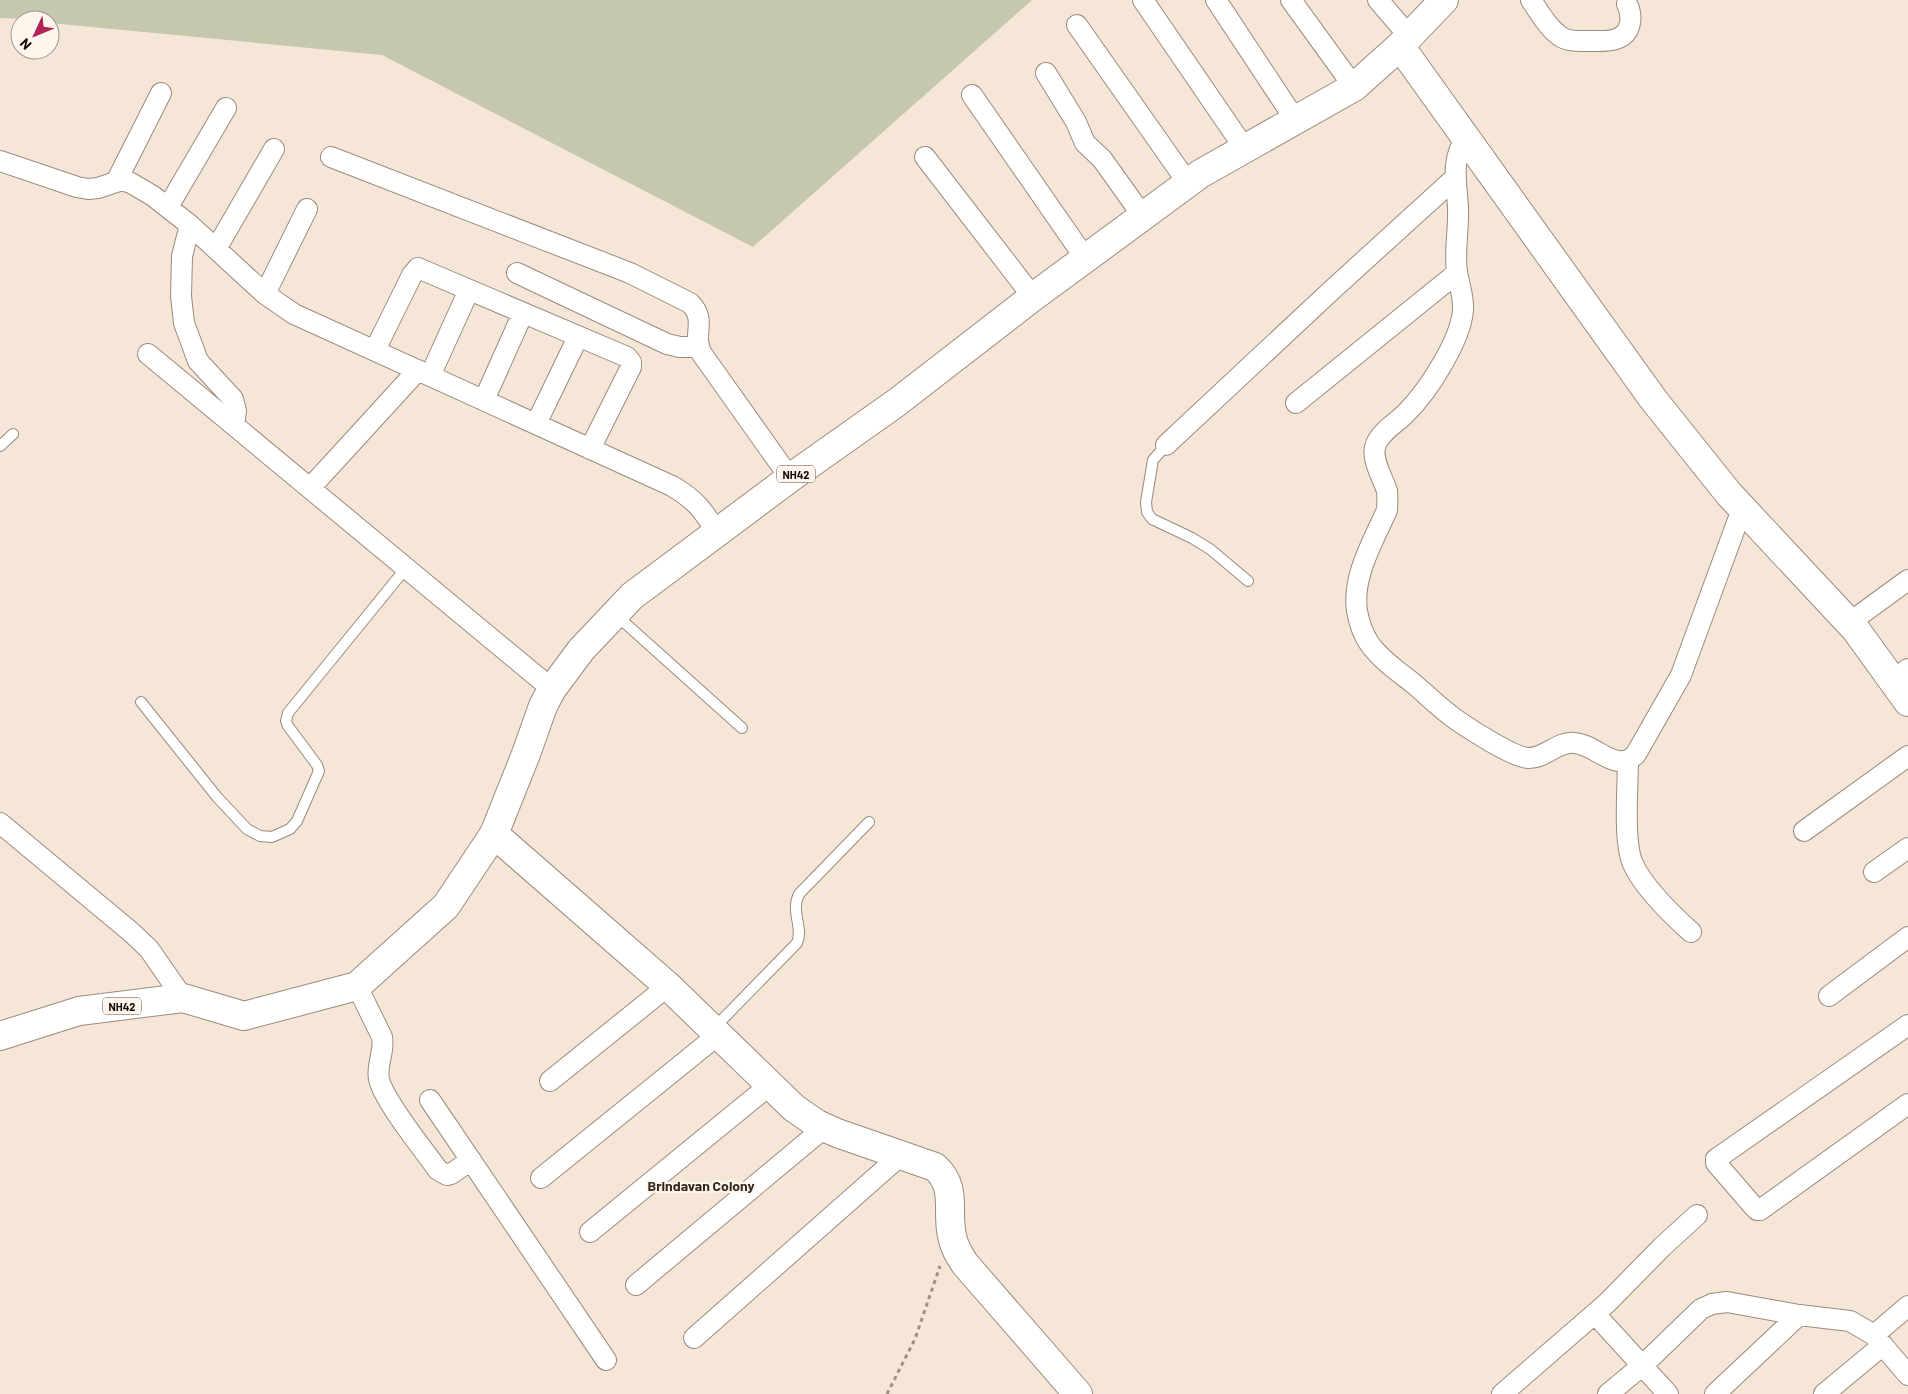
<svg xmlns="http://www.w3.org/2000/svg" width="1908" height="1394" font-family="Barlow,sans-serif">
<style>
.green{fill:#c5c8ad}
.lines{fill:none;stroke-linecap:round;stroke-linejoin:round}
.lane-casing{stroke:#9a8b7e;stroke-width:12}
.street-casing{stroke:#9a8b7e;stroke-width:22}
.secondary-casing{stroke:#9a8b7e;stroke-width:30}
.highway-casing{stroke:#9a8b7e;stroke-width:30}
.path{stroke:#9c9086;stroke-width:3;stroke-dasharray:4 4;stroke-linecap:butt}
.lane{stroke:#fff;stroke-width:10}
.street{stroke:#fff;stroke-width:20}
.secondary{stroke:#fff;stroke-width:28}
.highway{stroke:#fff;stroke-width:28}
.labels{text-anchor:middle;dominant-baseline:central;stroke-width:4.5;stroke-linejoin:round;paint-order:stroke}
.shield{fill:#fef5ec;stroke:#57514c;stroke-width:1}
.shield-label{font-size:11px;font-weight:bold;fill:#100b07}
.neighbourhood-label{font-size:14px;font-weight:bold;fill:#34281d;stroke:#fef5ec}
</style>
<rect width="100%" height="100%" fill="#f6e6d7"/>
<path class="green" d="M0 0H1032L753 247 382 55 50 23V20L0 18Z"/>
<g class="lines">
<g class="lane-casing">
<path id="lane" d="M1166 445 1153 460 1146 502 1147 512 1152 519 1192 538 1210 549 1248 581
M0 446 13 434
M616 615 742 728
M141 702 217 797 247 829 260 836 272 837 290 829 297 821 319 771 317 765 288 726 286 721 288 713 406 568
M713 1029 797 943C804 928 790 912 799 894L869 822"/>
</g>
<g class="street-casing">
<path id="street" d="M1143 0 1245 149
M1216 0 1296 121
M1291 0 1354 87
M1378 0 1409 36
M1531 0C1540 13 1549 30 1563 38 1571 42 1581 41 1589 41 1598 41 1608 42 1616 39 1632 34 1633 16 1627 4
M1077 25 1188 183
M1046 73 1076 122 1085 143 1102 159 1142 215
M972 95 1085 258
M1466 138C1450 161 1457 183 1458 208 1459 229 1454 251 1457 272 1459 285 1464 297 1463 310 1461 340 1428 391 1407 412 1397 423 1382 430 1376 444 1370 458 1383 478 1387 491 1388 498 1387 504 1387 510 1373 542 1352 576 1357 611 1359 622 1363 634 1369 643 1380 659 1399 672 1414 684 1428 696 1442 710 1458 721 1471 730 1513 757 1528 758 1544 759 1558 741 1574 743 1596 744 1617 775 1636 754L1681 675 1742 509
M331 157 630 273 690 303C708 321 691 333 702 354L790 478
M925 157 1033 297
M0 161 77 187 88 189 98 188 122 180 131 183 153 196 190 225 265 294 294 314 672 486C696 500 703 510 717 533
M116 182 161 93
M168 207 226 108
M190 225 182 256 181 296 184 323 198 361 233 399 236 411 234 425
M216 249 274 149
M517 273 667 344 680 347H698
M265 294 307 209
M375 350 412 275 418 268 627 357 631 362V367L590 449
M148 354 552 689
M430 376 469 290
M484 400 523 313
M1296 403 1457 273
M536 424 578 337
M1166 445 1333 289 1455 178
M310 488 418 370
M1849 623 1908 580
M1892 680 1908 669
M1628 760C1628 786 1623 842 1633 864 1644 888 1671 914 1691 932
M0 823 131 932 149 949 183 998
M1804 831 1908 756
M1874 872 1908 848
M357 986 382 1037C385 1051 376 1065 379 1079 383 1100 424 1150 438 1170L447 1175 451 1174 471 1160
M1829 996 1908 937
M1908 1025 1719 1157 1716 1159V1163L1754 1207 1757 1210H1760L1908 1104
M550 1081 668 986
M430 1100 606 1360
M541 1178 718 1035
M590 1232 770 1085
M636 1285 824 1128
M1595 1314 1668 1394
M1874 1335 1908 1306
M694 1338 900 1156
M1502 1394 1607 1303 1662 1247 1697 1215
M1608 1394 1643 1365 1701 1309 1712 1304 1727 1302 1799 1315 1850 1321 1874 1335 1908 1375
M1715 1394 1799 1315
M1824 1394 1883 1345"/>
</g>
<g class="secondary-casing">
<path id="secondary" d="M1400 46 1653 399 1729 494 1856 630 1908 702
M494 834 668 986 794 1108 817 1124 837 1133 935 1167C958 1188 946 1210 952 1236 954 1247 959 1255 965 1264L1078 1394"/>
</g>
<g class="highway-casing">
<path id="highway" d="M0 1036 79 1011 183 998 244 1016 357 986 446 906 494 834 526 754 543 706 552 689 581 650 632 596 790 478 896 403 1033 297 1188 183 1200 174 1354 87 1400 46 1444 0"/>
</g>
<path class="path" d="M887 1394 915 1339 940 1266"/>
<use href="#lane" class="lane"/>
<use href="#street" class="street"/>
<use href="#secondary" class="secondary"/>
<use href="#highway" class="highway"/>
</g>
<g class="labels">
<g class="shield">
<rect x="777" y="465.5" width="38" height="17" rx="4"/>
<rect x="103" y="997.5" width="38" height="17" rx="4"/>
</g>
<g class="shield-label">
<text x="796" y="474">NH42</text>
<text x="122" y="1006">NH42</text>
</g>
<g class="neighbourhood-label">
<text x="701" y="1185">Brindavan Colony</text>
</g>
</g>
<g transform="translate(35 35) rotate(226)"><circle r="24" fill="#fef5ec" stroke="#9f9790"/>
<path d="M0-4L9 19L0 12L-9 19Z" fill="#b12255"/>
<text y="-8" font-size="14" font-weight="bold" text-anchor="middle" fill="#100b07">N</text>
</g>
</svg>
